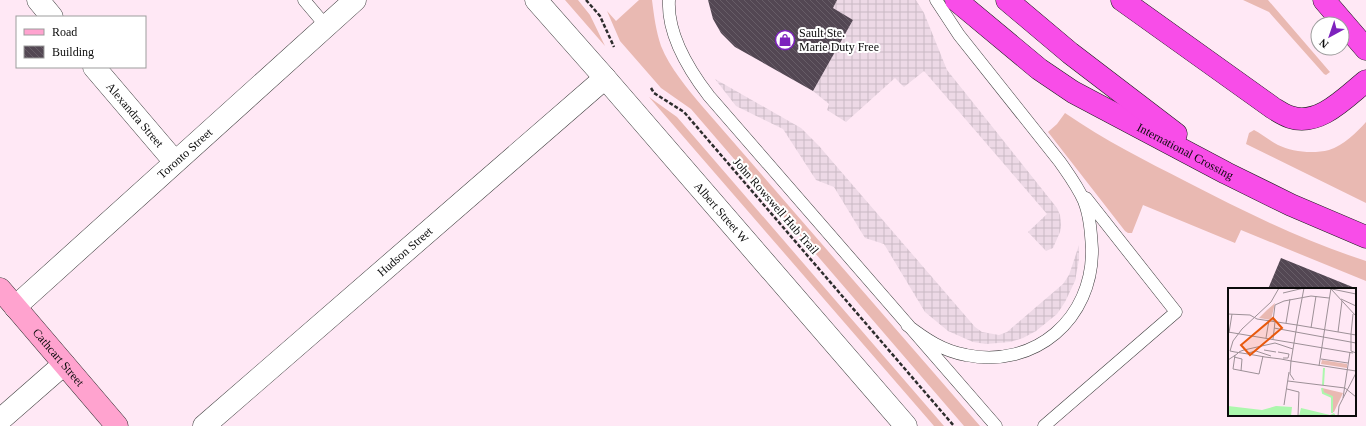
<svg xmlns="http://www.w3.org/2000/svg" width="1366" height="426" font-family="Georgia,serif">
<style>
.grass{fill:#e9b9b2}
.plaza{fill:url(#plaza-grid)}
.building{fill:url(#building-back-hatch)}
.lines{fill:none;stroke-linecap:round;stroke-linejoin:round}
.lane-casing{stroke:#3e3e3e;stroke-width:13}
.street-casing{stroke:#3e3e3e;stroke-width:23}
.secondary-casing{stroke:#2d2d2d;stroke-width:23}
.highway-casing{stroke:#1c1c1c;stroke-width:23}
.path{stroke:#2d2d2d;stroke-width:2.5;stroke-dasharray:4 2;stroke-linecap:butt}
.lane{stroke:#fff;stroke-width:12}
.street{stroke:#fff;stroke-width:22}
.secondary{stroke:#ffa3cf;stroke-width:22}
.highway{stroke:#f84de8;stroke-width:22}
.labels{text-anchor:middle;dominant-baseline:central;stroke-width:4;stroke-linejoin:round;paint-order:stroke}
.poi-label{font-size:12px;fill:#0b0b0b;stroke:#fff;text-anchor:start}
.street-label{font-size:12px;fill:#0b0b0b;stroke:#fff}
.inset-river{fill:none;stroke:#acf7ad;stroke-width:2}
.inset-road{fill:none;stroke:#9d9097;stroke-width:1}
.view{fill:#e8590c;fill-opacity:0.15;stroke:#e8590c;stroke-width:2}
.inset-edge{fill:none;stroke:#0b0b0b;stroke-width:2}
</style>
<defs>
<pattern id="plaza-grid" width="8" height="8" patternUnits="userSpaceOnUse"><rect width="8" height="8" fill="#edd9e6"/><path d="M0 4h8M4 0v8" fill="none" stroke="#cab9c4"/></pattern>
<pattern id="building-back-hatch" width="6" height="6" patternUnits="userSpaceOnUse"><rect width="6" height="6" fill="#534753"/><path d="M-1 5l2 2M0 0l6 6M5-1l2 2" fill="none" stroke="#675d67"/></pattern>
</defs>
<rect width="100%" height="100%" fill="#ffe8f5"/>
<path class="grass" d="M565 0H578L590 15 605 46Z
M639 0H652C654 16 656 31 661 46 670 68 687 88 702 106L980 426H964L691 109 661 88 620 41 607 11 616 21Z
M1243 0H1268L1330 72 1326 75 1324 74 1269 12Z
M649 97 677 117 944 426H934Z
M1065 113C1104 140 1146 161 1187 182 1245 212 1304 241 1366 261V281L1241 230 1235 243 1143 205 1132 233H1128L1125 231 1048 132 1057 124Z
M1366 122V203L1246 144 1249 133 1254 130C1262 134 1270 141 1278 145 1292 152 1313 154 1329 150 1343 146 1357 132 1366 122Z"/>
<path class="plaza" d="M828 0H916L924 13 947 70 1057 208 1060 215 1061 225 1060 232 1053 248 1046 251 1028 232 1047 214 924 71 904 87 895 78 846 122 827 110 829 104 813 91 853 20 833 8Z
M715 79 801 128 819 146 975 327 982 332 999 335 1007 332 1063 284 1069 275 1079 245V259L1075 281 1065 302 1057 314 1036 331 1023 338 1010 342 986 344 973 342 948 331 925 312 884 244 865 238 834 187 816 180 783 129 736 106Z"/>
<path class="building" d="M708 0H837L833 8 853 20 813 91 735 47 721 33 713 19Z
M1281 258 1355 288 1354 289H1268Z"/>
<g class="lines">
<g class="lane-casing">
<path id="lane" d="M304 0 326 26
M669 0C667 34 689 70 709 96L996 426
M907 325C925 339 943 351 966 355 1035 369 1093 319 1092 249 1091 233 1090 216 1084 201 1078 187 1069 175 1060 162L959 35 936 0
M1044 426 1176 312 1086 198"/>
</g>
<g class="street-casing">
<g id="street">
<path d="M38 0 52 17"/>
<path id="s1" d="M536 0 605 78 906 426"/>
<path id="s2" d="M94 67 175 162"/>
<path id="s3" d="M15 307 355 0"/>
<path d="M0 420 64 364"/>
<path id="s4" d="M204 426 605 78"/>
</g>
</g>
<g class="secondary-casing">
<g id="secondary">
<path id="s5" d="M0 289 117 426"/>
</g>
</g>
<g class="highway-casing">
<g id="highway">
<path id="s6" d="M956 0 1039 69 1073 92 1226 173 1291 205 1366 237"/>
<path d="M1007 0 1070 53 1176 134"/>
<path d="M1122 0 1273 108C1278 111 1284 115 1290 117 1319 127 1346 97 1366 81"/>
<path d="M1324 0 1366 49"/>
</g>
</g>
<path class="path" d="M586 0 600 16 614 47
M651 88 654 93 684 112 954 426"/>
<use href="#lane" class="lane"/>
<use href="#street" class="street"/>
<use href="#secondary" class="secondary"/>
<use href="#highway" class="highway"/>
</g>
<defs>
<g id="shop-ring" transform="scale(1)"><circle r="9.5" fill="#fff" stroke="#7d21bd" stroke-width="1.5"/><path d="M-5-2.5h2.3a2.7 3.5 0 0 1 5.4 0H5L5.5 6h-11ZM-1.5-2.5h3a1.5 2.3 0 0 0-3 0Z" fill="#7d21bd"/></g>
</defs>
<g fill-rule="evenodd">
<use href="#shop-ring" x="785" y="40"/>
</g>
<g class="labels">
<g class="poi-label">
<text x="799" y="33">Sault Ste.<tspan x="799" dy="14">Marie Duty Free</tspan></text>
</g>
<g class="street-label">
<text stroke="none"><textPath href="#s2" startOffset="63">Alexandra Street</textPath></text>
<text stroke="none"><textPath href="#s6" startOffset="276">International Crossing</textPath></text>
<text stroke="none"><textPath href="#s3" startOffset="229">Toronto Street</textPath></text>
<text transform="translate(776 206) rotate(49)">John Rowswell Hub Trail</text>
<text stroke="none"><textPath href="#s1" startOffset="282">Albert Street W</textPath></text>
<text stroke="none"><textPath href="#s4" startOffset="266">Hudson Street</textPath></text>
<text stroke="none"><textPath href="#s5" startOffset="90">Cathcart Street</textPath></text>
</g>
</g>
<g transform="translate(1228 288)">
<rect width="128" height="128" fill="#ffe8f5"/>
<path d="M94 100 115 105 106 124H103L104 109 95 105Z" fill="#e9b9b2"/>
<path d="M47 15 43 32 31 30 39 22ZM94 72 119 76V80L93 76Z" fill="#e9b9b2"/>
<path d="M0 118 34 122 48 118 64 119 63 128H0ZM73 120 102 127 106 125 108 128H71Z" fill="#acf7ad"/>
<path class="inset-river" d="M95 97 96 80M94 100 95 105 104 109V125"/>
<path class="inset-road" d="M99 0 128 6M103 1 128 28M55 5 76 0M113 11 128 18M0 26 22 27 29 31 69 37 76 0M45 33 47 17 56 13 83 8 101 10M58 35 62 11M46 40 128 55M83 40 88 8M0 44 125 65M110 44 114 13M1 45 4 26M123 46 125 26M123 46V63L128 65M38 50 41 32M45 51 47 34M65 61 69 37 128 47M36 62 48 64M50 64 61 66 60 70H55M20 65 28 63 43 68M7 67 5 81 31 86 35 68M6 69 14 71 13 83M93 71 120 75M0 72 9 66 11 64 13 63 16 62 47 55 65 61 63 73 53 71 37 69 20 66 7 64 2 63 5 53 14 41 43 14 51 0M91 78 103 0M66 92 62 86 63 73 128 83M60 93 117 100 128 109M59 101 71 104 70 128M115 110 122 64M56 117 61 84M110 128 111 118 128 85"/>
<path class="view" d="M45 30 54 40 22 67 13 57Z"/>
<rect width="128" height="128" class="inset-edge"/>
</g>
<rect x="16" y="16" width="130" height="52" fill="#ffffff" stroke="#9d9d9d"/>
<rect x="24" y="29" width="20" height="6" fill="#ffa3cf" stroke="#9d9d9d"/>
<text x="52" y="36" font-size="12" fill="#0b0b0b">Road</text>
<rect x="24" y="46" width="20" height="12" fill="url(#building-back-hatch)" stroke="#9d9d9d"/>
<text x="52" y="56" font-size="12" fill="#0b0b0b">Building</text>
<g transform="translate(1330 36) rotate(220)"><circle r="19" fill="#ffffff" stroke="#9d9d9d"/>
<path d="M0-3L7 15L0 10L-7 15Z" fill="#7d21bd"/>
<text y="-6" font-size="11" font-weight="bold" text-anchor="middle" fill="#0b0b0b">N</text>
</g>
</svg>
